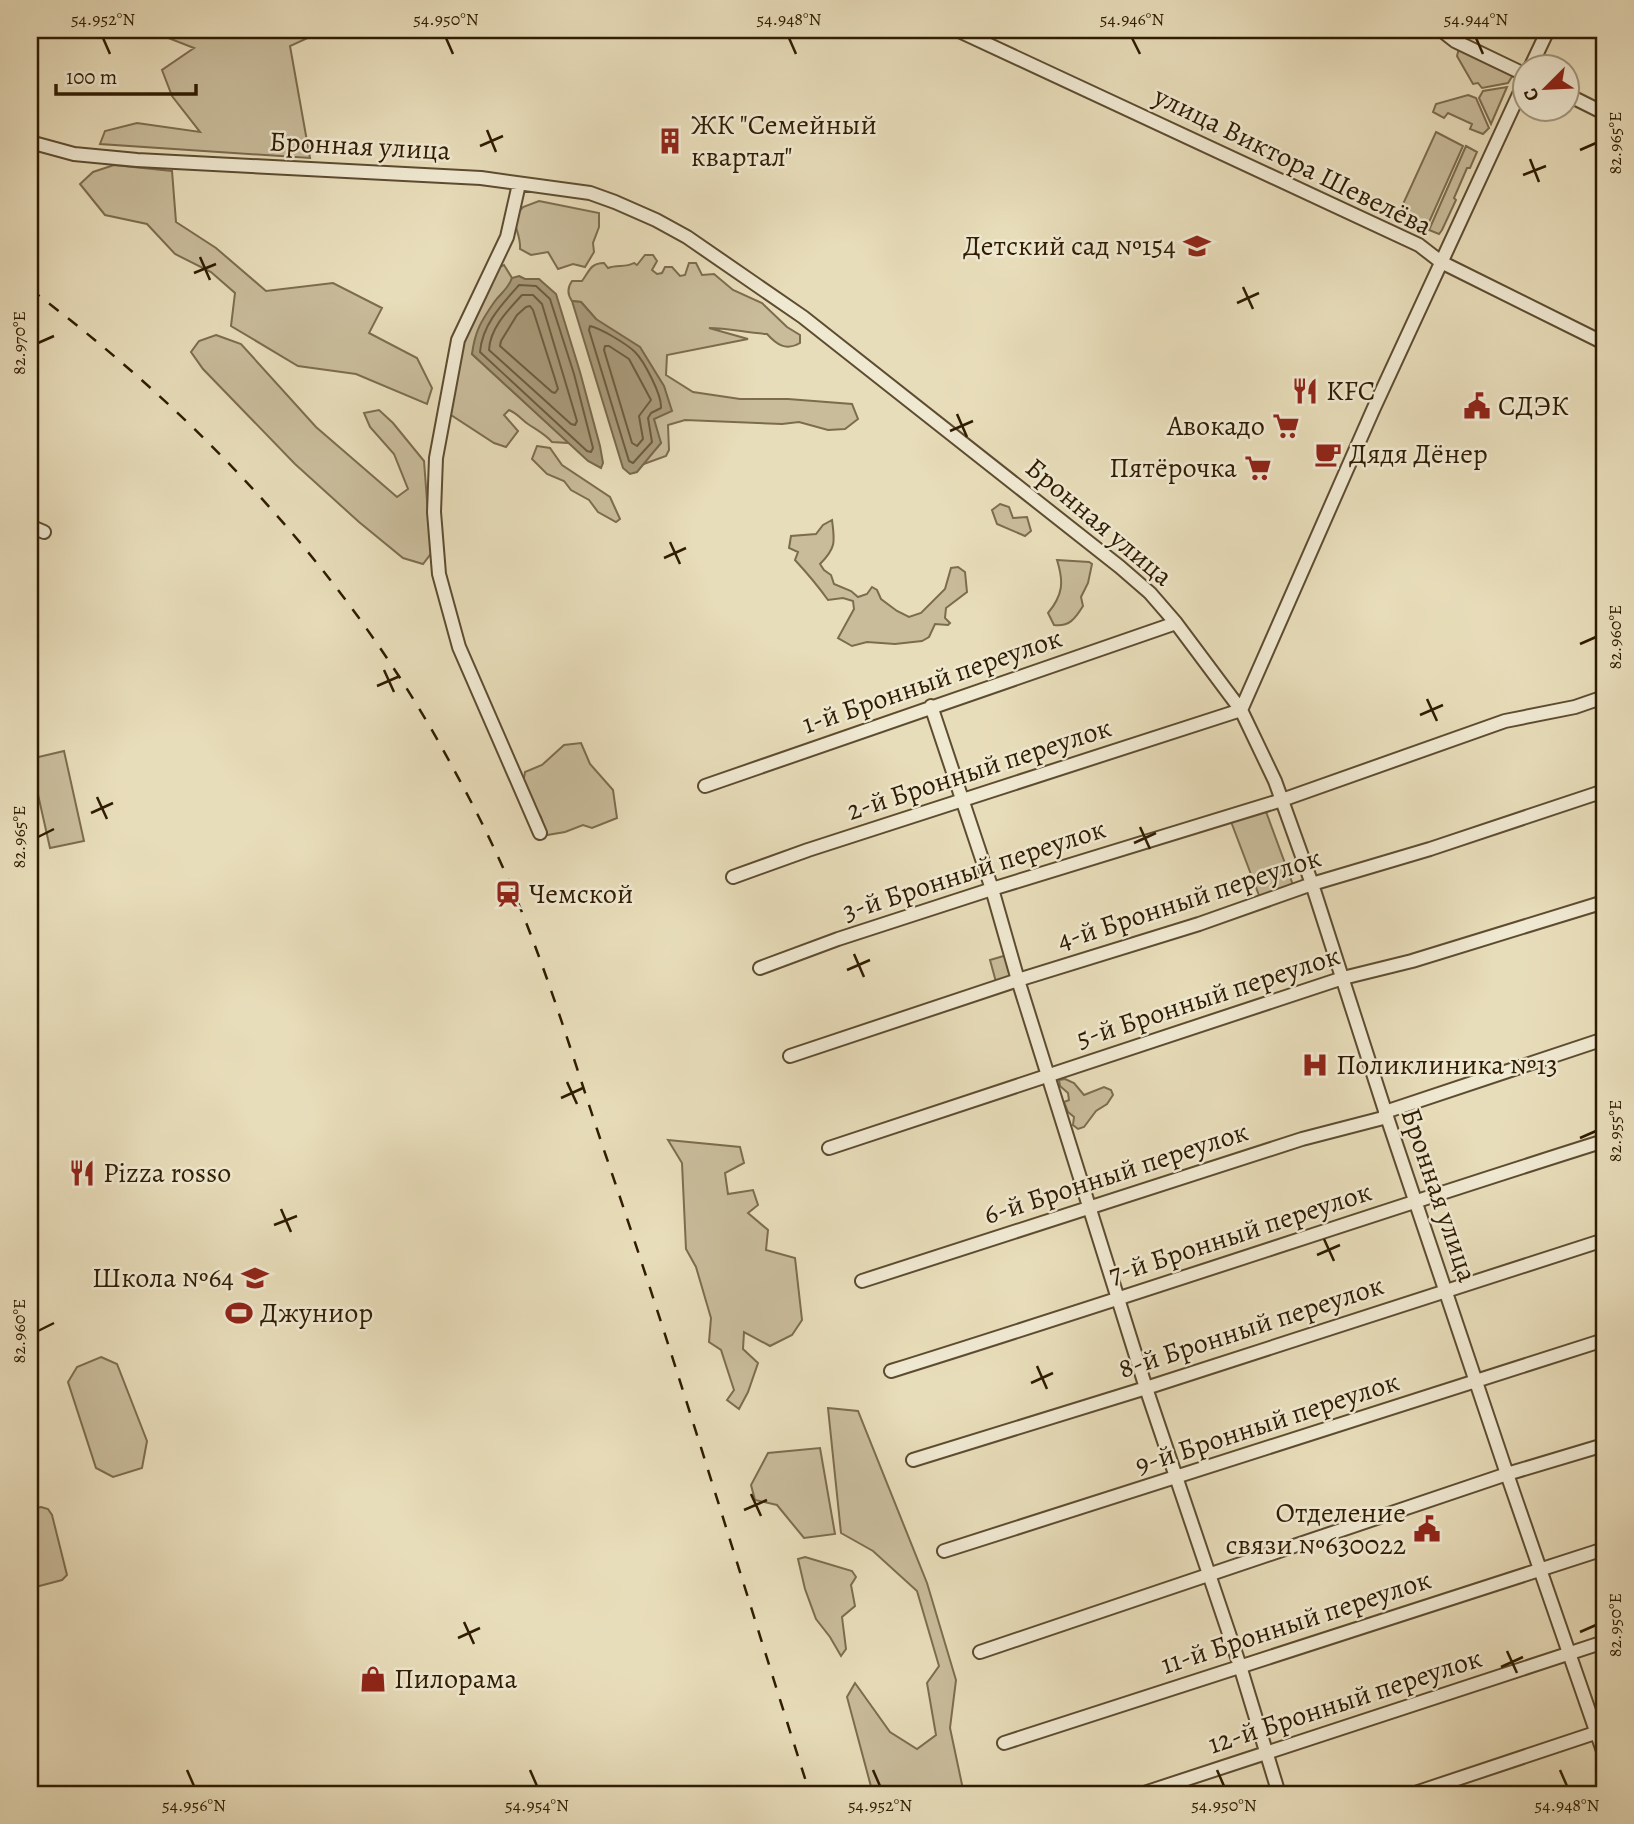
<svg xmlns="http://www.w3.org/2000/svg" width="1634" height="1824" font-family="Alegreya,serif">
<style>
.green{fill:#c9bc9b;stroke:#7c6c4e;stroke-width:2}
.water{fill:#a99b7b;stroke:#78684b;stroke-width:2}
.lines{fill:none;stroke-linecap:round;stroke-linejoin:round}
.shore{stroke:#6c5c3e;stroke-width:2}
.minor-casing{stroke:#5d4c30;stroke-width:16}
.minor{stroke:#f0e9d2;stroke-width:12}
.rail{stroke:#2f1c02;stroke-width:2.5;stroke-dasharray:12 12;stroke-linecap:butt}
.ticks{fill:none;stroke:#2f1c02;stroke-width:2.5}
.labels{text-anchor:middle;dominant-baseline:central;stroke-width:5;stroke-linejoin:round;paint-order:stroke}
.poi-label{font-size:28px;fill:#2f1c02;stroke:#f0e9d2;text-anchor:start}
.street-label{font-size:28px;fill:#2f1c02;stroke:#f0e9d2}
.neatline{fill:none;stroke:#2f1c02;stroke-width:2.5}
.ticks-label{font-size:18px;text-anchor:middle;fill:#2f1c02}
</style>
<rect width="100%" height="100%" fill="#e8ddba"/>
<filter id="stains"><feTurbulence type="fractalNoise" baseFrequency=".00286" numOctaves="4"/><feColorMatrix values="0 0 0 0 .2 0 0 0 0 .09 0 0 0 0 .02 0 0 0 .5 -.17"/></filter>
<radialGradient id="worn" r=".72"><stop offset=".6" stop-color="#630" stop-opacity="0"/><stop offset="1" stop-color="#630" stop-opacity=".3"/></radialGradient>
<path class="green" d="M148 30H325L290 46 310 158 100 144 105 131 137 123 200 132 172 96 162 70 194 48Z
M1460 44 1485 59 1489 65 1513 75 1508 83 1482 88 1478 83 1473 84 1457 56Z
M1507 87 1491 124 1479 98 1483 91Z
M1468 95 1476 98 1489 128 1483 134 1470 129 1472 124 1448 113 1444 118 1433 112 1436 104Z
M1436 132 1463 146 1426 229 1398 215Z
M1466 146 1477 152 1470 168H1467L1454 198 1456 200 1442 230 1439 234 1429 230Z
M114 165 172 171 176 222 216 248 266 291 333 283 382 308 369 333 417 358 432 388 427 404 356 374 298 366 231 326 235 293 211 272 175 254 147 224 105 215 80 184 93 172Z
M539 201 599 213V227L593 243 594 252 585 267 573 264 558 269 548 252 531 255 520 249C521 237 515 229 514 217L523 207Z
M645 255H653L657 261 652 270 657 274 662 273 665 267H672L680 276 685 275 689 263H696L702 275 714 274 733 290 762 303 787 327 800 335V343C786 351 777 345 767 334 747 333 729 328 709 328L748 339 667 355 666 375 693 392 740 399H788L852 404 858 419 845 429 828 430 799 422 782 424 685 420 668 425 669 450 666 456 641 465 661 443 596 319 581 302 572 301C567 294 567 288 572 281H582C589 272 590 263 604 263L608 268C617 264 625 268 634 263L637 265Z
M504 265 512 278 509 287 497 299 472 354 569 443 552 442C545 434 537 430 528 424 521 419 518 414 509 410L504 415 518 431 506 447 494 443 448 413 464 331 494 269Z
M216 335 241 344 316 427 397 497 408 489 394 454 370 427 364 413 379 410 393 423 424 461 429 527 436 547 423 564 403 558 359 522 295 464 203 369 191 352 199 341Z
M537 446 550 448 562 465 610 497 620 519 616 522 598 512 589 500 571 490 564 481 547 474 532 459Z
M1000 504 1009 507 1013 518 1027 517 1031 531 1025 536 997 524 992 510Z
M832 520C835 542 836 548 820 564L824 570 831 575 834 584 851 591 858 597 867 594 872 587 877 590 881 599 897 611 909 617 921 613 945 589 951 568 958 567 965 572 967 592 946 608 945 618 950 623 948 625 935 624 929 637 922 641 895 644 867 642 852 646 838 638 854 609 853 601 843 598 828 600C818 586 807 573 795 560L798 552 789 548 791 536 816 534 823 525Z
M1057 560 1089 562 1092 564 1088 583 1081 597 1083 606C1075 619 1069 627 1054 625L1048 613C1063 595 1064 582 1057 560Z
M581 743 590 764 613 790 617 818 592 828 583 825 565 832 547 835 541 817 522 789 525 772 542 765 564 745Z
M64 751 84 841 50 848 30 759Z
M1265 809 1293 885 1260 898 1230 819Z
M1007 955 1014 977 996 982 990 960Z
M1065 1079 1074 1083 1084 1095 1104 1087 1111 1090 1113 1095 1107 1104 1096 1111 1084 1127 1078 1129 1073 1125 1074 1117 1068 1112 1064 1102 1069 1100 1068 1093 1060 1086 1059 1080Z
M668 1140 740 1147 744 1163 725 1173 728 1194 753 1190 758 1205 748 1213 768 1230 766 1250 795 1258 802 1320 792 1335 770 1346 744 1332 743 1349 758 1363 748 1392 739 1409 727 1400 734 1390 721 1350 709 1342 711 1318 696 1267 686 1249 682 1163Z
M101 1357 117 1364 147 1441 142 1468 113 1477 96 1468 68 1382 77 1367Z
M828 1408 858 1411 927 1583 956 1680 950 1728 964 1794H873L847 1697 855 1683 890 1732 917 1749 936 1735 927 1683 939 1666 917 1591 873 1551 841 1533Z
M820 1448 835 1534 804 1538 777 1505 755 1500 751 1485 768 1453Z
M41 1507 48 1509 52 1515 67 1575 62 1580 32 1588 30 1587V1509Z
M805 1557 852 1571 856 1577 851 1585 855 1606 842 1617 846 1649 841 1656 830 1637 816 1619 805 1589 798 1559Z"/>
<path class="water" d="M519 276 525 279H539L556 294 580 372 600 446 603 463 601 468 588 461 472 354C475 331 481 321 495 301 501 293 508 289 512 278Z
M572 301 581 302 596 319 640 347 664 386 672 411 654 419 661 443 637 472 630 474 623 468Z"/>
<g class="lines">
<path class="shore" d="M519 285 536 286 550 299 574 374 593 448 591 452 587 451 480 352C482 325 502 304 519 285Z
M522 295H533L542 304 577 421 575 425 571 424 489 350C490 328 508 310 522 295Z
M526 307 530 306 533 310 555 379 558 389 555 393 552 392 500 346 501 341 517 315Z
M590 326C600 328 627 344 635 352 644 361 662 395 661 408L651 413 648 418 652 442 633 463 629 461 589 330Z
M605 346H609L629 359 651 400 639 416 643 439 637 446 632 443 604 350Z"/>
<g class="minor-casing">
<path id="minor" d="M957 30 1419 245 1441 262 1604 343
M1441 30 1455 41 1526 75
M1531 66 1548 30
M1568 95 1604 113
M30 142 74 154 137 160 481 178 590 193 615 202 656 220 687 237 803 317 1120 567 1150 593 1176 623 1241 710 1275 781 1312 884 1387 1117 1507 1474 1604 1754
M519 184 507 237 458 340 436 458 434 512 439 574 459 647 540 833
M30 526 44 532
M931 706 992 889 1018 980 1146 1388 1240 1666 1279 1794
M1241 710 1373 410 1526 79
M705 786 1176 623
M733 877 808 850 1241 710
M760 968 838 939 992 889 1282 800 1505 721 1575 707 1604 697
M790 1056 1018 980 1199 924 1312 884 1430 849 1604 791
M1385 1112 1604 1039
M829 1148 1343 978 1412 961 1604 902
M862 1281 1302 1139 1387 1117
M891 1371C1129 1297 1366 1216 1604 1141
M913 1460 1146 1388 1604 1240
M944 1551 1604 1340
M980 1652 1507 1474 1604 1445
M1004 1743 1604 1549
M1141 1794 1604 1642
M1412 1794 1604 1730"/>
</g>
<use href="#minor" class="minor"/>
<path class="rail" d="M30 289C202 418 351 577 453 768 475 808 496 850 514 893 550 978 576 1068 606 1156 678 1367 742 1582 810 1794"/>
</g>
<path class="ticks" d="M103 38 110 54M446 38 453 54M789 38 796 54M1132 38 1140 54M1476 38 1483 54M487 130 496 152M480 146 503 136M1580 150 1596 143M1530 159 1539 182M1523 175 1546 166M200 257 210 280M194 273 216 264M1243 287 1253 309M1237 303 1259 293M38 343 54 336M957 414 967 437M950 431 973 421M670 542 680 564M664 558 686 548M1580 644 1596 637M384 670 394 692M377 686 400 676M1427 699 1437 721M1420 715 1443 705M97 797 107 819M91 813 113 803M1140 827 1150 849M38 837 54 829M1134 843 1156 833M854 954 864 977M847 970 870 960M567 1082 577 1104M561 1098 583 1088M1580 1138 1596 1131M281 1209 291 1232M274 1225 297 1216M1324 1239 1334 1261M1317 1255 1340 1245M38 1331 54 1323M1037 1366 1047 1389M1031 1383 1053 1373M751 1494 761 1516M744 1510 767 1500M464 1622 474 1644M1580 1632 1596 1625M458 1638 480 1628M1507 1651 1517 1673M1501 1667 1523 1657M187 1770 194 1786M530 1770 537 1786M873 1770 880 1786M1217 1770 1224 1786M1560 1770 1567 1786"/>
<defs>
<g id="building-bare" transform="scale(2.1)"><path d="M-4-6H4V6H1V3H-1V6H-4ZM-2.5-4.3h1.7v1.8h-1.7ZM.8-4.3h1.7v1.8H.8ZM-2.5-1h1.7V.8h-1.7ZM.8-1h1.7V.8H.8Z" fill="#8f2418" stroke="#f0e9d2" stroke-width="2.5" paint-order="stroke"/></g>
<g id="school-bare" transform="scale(2.1)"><path d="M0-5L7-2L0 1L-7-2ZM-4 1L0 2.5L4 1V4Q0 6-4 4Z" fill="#8f2418" stroke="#f0e9d2" stroke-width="2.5" paint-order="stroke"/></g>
<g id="restaurant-bare" transform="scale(2.1)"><path d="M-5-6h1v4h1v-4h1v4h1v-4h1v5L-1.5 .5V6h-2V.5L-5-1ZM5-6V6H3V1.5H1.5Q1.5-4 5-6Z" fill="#8f2418" stroke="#f0e9d2" stroke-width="2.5" paint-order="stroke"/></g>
<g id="civic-bare" transform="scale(2.1)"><path d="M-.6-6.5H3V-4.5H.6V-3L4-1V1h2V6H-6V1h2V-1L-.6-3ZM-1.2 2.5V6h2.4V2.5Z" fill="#8f2418" stroke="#f0e9d2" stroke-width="2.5" paint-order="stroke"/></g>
<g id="supermarket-bare" transform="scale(2.1)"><path d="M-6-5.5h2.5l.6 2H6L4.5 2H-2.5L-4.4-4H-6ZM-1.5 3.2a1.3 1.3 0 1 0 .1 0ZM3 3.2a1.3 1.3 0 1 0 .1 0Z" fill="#8f2418" stroke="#f0e9d2" stroke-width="2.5" paint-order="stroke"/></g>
<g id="cafe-bare" transform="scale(2.1)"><path d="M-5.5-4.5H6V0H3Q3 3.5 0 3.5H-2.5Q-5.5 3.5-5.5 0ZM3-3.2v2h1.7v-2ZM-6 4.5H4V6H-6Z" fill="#8f2418" stroke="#f0e9d2" stroke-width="2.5" paint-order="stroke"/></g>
<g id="station-bare" transform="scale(2.1)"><path d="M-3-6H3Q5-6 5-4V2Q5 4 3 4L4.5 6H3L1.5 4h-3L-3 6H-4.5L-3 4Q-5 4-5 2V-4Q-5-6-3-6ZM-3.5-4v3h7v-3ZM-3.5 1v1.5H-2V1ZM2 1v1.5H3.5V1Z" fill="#8f2418" stroke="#f0e9d2" stroke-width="2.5" paint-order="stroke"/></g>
<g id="hospital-bare" transform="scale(2.1)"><path d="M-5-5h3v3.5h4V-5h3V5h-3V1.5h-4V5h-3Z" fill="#8f2418" stroke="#f0e9d2" stroke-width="2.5" paint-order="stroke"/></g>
<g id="stadium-bare" transform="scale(2.1)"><path d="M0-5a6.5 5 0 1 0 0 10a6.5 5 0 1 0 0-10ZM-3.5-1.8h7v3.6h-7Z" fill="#8f2418" stroke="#f0e9d2" stroke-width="2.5" paint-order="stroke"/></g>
<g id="shop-bare" transform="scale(2.1)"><path d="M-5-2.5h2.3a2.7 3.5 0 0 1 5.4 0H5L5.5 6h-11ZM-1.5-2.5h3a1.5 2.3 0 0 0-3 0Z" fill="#8f2418" stroke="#f0e9d2" stroke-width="2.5" paint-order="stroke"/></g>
</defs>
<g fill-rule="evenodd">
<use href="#building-bare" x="670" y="141"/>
<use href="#school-bare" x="1197" y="246"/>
<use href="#restaurant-bare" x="1305" y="391"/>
<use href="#civic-bare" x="1477" y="406"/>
<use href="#supermarket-bare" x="1286" y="426"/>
<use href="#cafe-bare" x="1328" y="454"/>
<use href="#supermarket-bare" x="1258" y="468"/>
<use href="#station-bare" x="508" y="894"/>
<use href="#hospital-bare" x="1315" y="1065"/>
<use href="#restaurant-bare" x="82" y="1173"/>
<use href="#school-bare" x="255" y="1278"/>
<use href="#stadium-bare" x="239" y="1313"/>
<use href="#civic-bare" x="1427" y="1529"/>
<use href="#shop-bare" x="373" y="1679"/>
</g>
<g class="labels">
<g class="poi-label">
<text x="691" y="125">ЖК "Семейный<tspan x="691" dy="32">квартал"</tspan></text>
<text x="1176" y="246" text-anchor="end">Детский сад №154</text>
<text x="1326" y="391">KFC</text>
<text x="1498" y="406">СДЭК</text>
<text x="1265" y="426" text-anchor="end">Авокадо</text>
<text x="1349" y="454">Дядя Дёнер</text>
<text x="1237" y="468" text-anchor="end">Пятёрочка</text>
<text x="529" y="894">Чемской</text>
<text x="1336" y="1065">Поликлиника №13</text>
<text x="103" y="1173">Pizza rosso</text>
<text x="234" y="1278" text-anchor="end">Школа №64</text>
<text x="260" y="1313">Джуниор</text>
<text x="1406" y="1513" text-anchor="end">Отделение<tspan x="1406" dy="32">связи №630022</tspan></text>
<text x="394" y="1679">Пилорама</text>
</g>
<g class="street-label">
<text transform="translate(360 146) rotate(3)">Бронная улица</text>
<text transform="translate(1293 161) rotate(26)">улица Виктора Шевелёва</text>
<text transform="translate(1099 522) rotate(40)">Бронная улица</text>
<text transform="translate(932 681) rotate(-19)">1-й Бронный переулок</text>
<text transform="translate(979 769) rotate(-18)">2-й Бронный переулок</text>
<text transform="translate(974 870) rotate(-18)">3-й Бронный переулок</text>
<text transform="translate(1189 899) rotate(-18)">4-й Бронный переулок</text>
<text transform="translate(1208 997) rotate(-18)">5-й Бронный переулок</text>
<text transform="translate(1116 1173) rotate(-18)">6-й Бронный переулок</text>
<text transform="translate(1439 1195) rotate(71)">Бронная улица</text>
<text transform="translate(1240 1233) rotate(-18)">7-й Бронный переулок</text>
<text transform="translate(1251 1327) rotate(-18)">8-й Бронный переулок</text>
<text transform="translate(1267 1423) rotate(-18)">9-й Бронный переулок</text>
<text transform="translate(1296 1622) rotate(-18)">11-й Бронный переулок</text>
<text transform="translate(1345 1701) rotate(-18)">12-й Бронный переулок</text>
</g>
</g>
<rect width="1634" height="1824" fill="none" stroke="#e8ddba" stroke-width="77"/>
<g transform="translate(1546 88) rotate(246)"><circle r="33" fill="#f0e9d2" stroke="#a3977f" stroke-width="2"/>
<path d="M0-5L12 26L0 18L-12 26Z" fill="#8f2418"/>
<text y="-10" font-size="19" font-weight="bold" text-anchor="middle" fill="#2f1c02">С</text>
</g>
<path d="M56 84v10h140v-10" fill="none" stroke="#2f1c02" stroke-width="3.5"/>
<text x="66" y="84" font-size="21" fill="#2f1c02" stroke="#f0e9d2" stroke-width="5" paint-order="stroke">100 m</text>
<rect x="38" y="38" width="1558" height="1748" class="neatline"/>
<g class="ticks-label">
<text x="103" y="25">54.952°N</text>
<text x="446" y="25">54.950°N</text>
<text x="789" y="25">54.948°N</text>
<text x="1132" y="25">54.946°N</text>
<text x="1476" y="25">54.944°N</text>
<text transform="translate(1615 143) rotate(-90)" y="6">82.965°E</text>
<text transform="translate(19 343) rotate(-90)" y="6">82.970°E</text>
<text transform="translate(1615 637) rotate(-90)" y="6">82.960°E</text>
<text transform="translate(19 837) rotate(-90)" y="6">82.965°E</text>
<text transform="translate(1615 1131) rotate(-90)" y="6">82.955°E</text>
<text transform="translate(19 1331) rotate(-90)" y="6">82.960°E</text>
<text transform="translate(1615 1625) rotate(-90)" y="6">82.950°E</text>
<text x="194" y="1811">54.956°N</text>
<text x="537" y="1811">54.954°N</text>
<text x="880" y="1811">54.952°N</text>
<text x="1224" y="1811">54.950°N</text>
<text x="1567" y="1811">54.948°N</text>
</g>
<rect width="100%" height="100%" filter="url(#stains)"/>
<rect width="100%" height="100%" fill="url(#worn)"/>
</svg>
